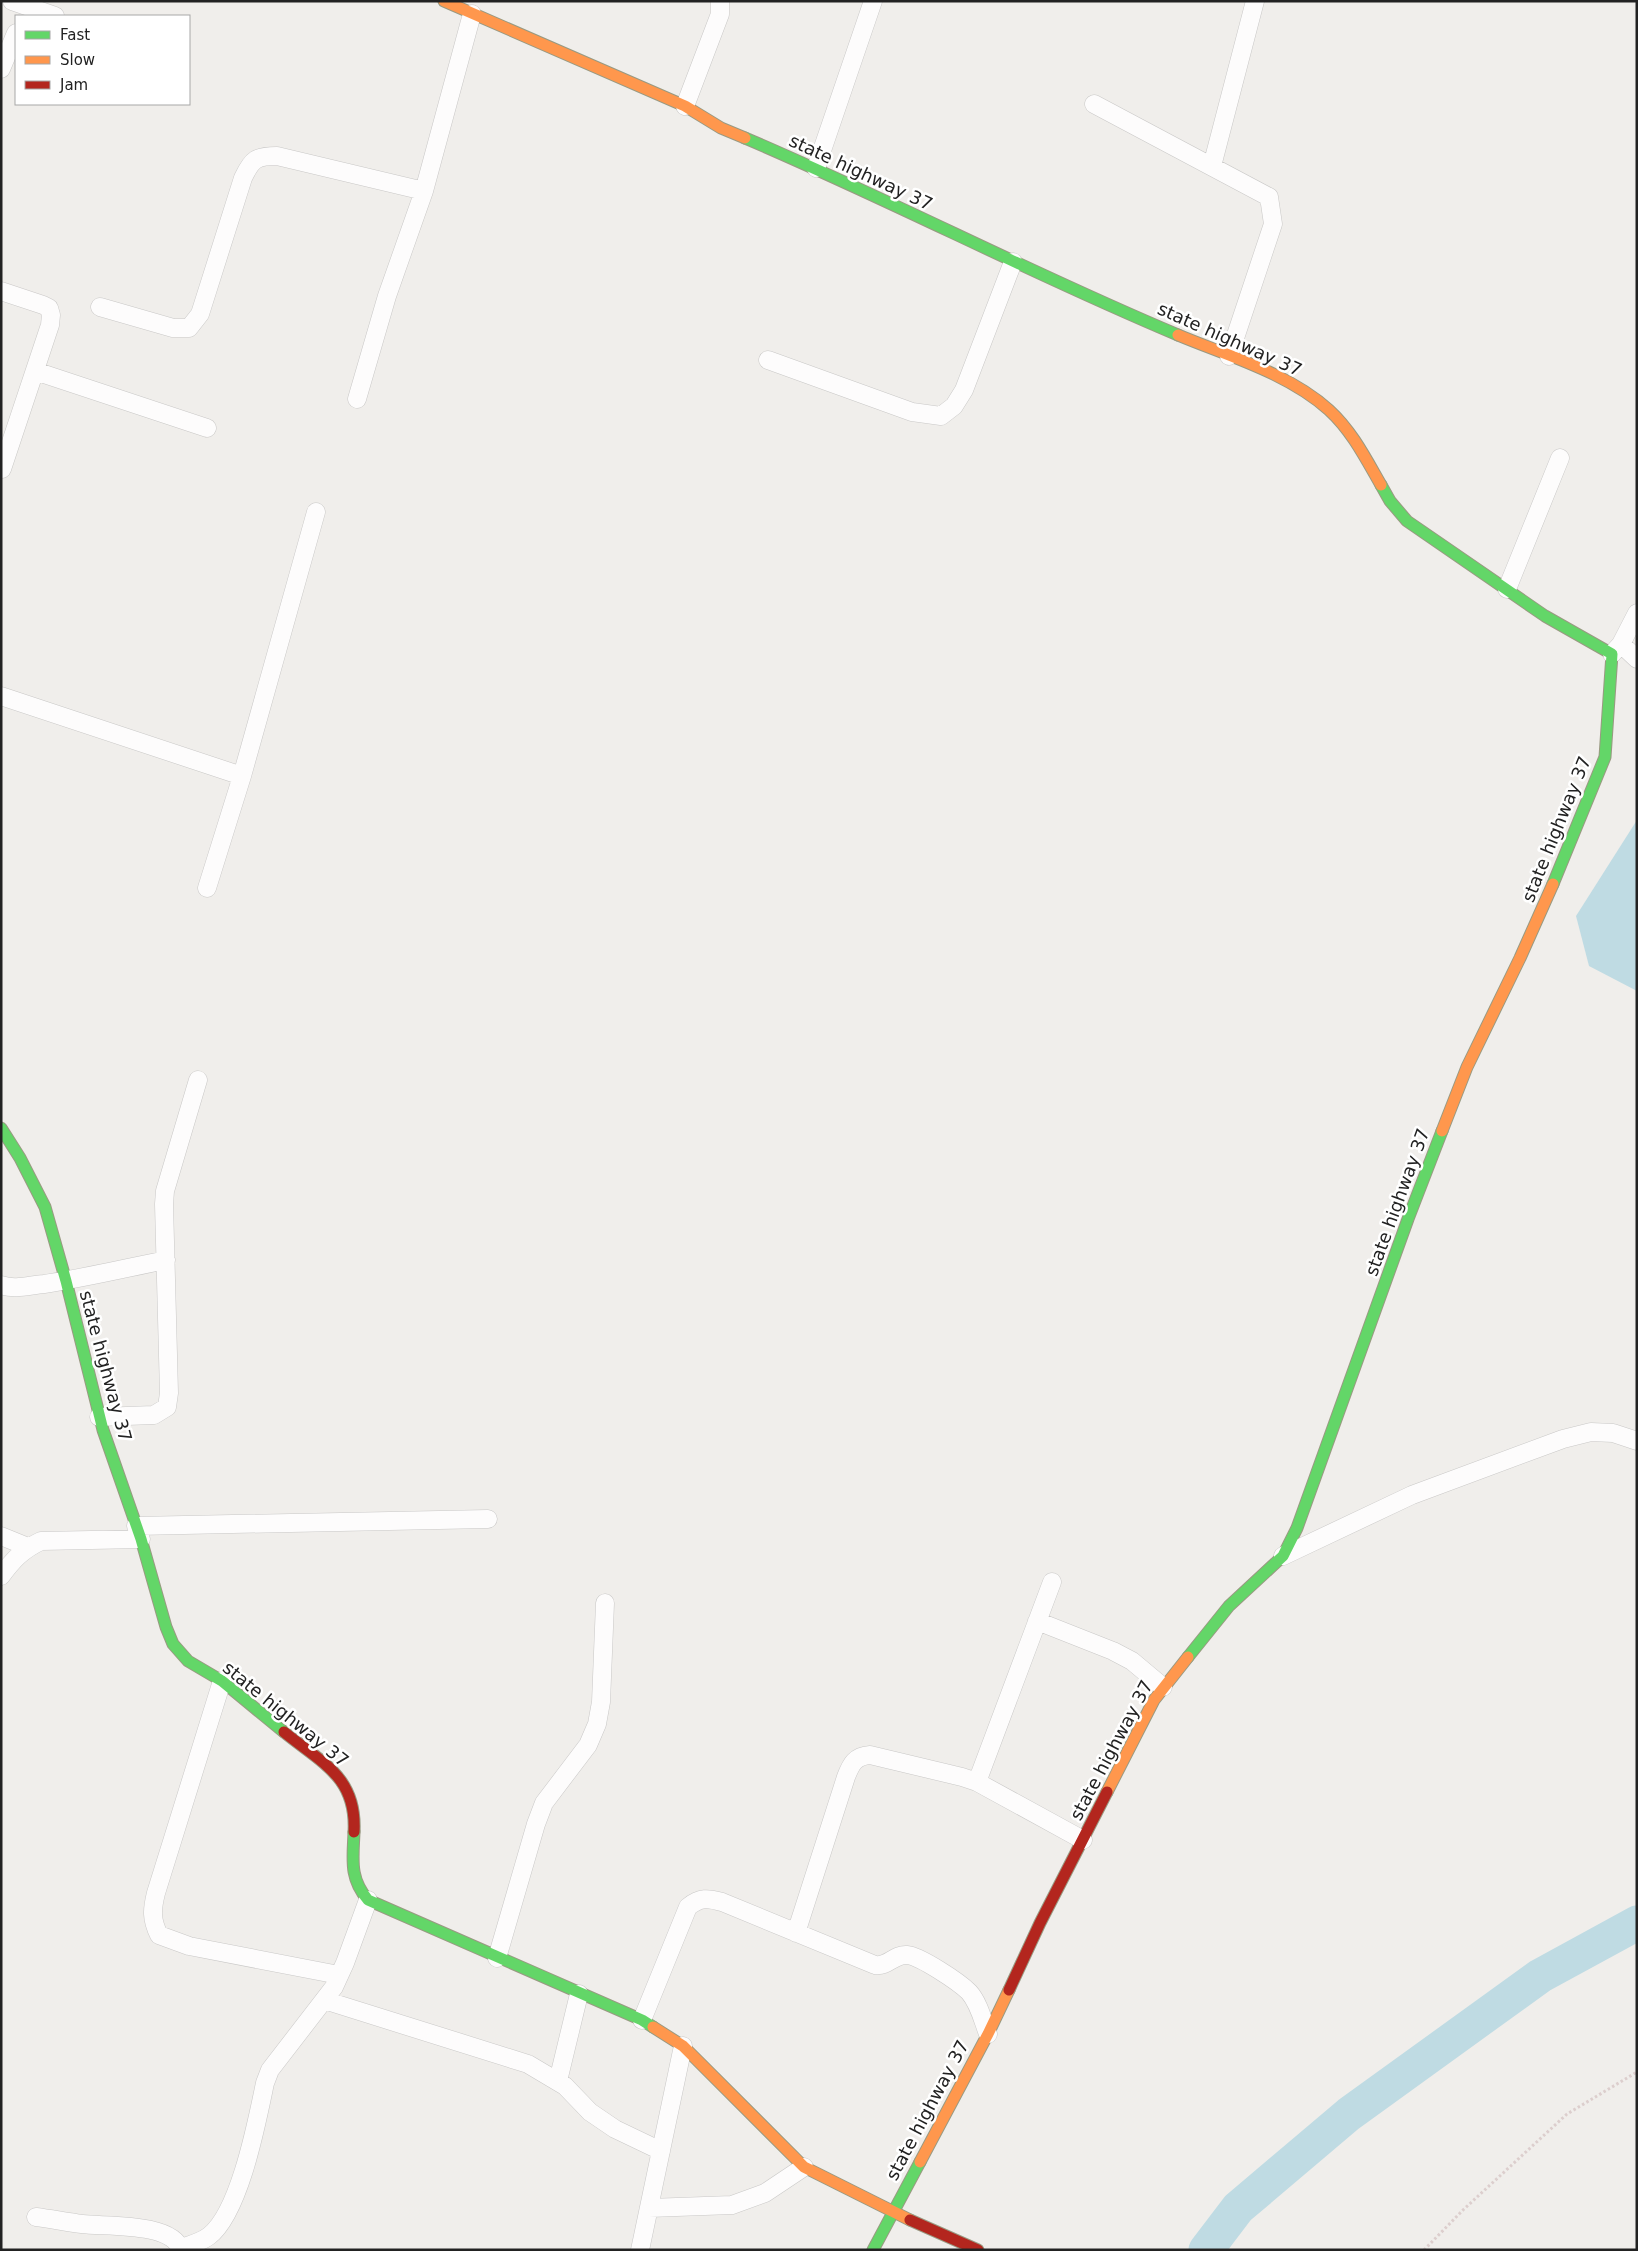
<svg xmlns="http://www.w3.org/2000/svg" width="1638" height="2251" font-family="'DejaVu Sans',sans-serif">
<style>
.water{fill:#bfdbe3}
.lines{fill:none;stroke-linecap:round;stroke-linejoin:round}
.river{stroke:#bfdbe3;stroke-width:35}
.street-casing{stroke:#c9c8c7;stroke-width:19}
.fast-casing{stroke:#999a82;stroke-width:13}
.slow-casing{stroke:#999a82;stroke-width:13}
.jam-casing{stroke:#999a82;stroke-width:13}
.path{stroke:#dccecd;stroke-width:3;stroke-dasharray:2.5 2.5;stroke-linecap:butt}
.street{stroke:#fdfcfc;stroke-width:18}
.fast{stroke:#63d668;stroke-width:11}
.slow{stroke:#ff974d;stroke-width:11}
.jam{stroke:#b3261e;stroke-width:11}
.labels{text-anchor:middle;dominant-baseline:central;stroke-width:5;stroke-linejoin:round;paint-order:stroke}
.street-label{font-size:18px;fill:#222;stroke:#fff}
</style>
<rect width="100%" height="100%" fill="#f0eeeb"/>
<path class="water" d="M1637 820V991L1589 966 1576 916Z"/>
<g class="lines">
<path class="river" d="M1206 2250 1238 2208 1349 2114 1540 1976 1637 1923"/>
<g class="street-casing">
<path id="street" d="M12 1 55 16
M1 69 16 33
M1094 104 1269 197 1273 224 1229 356
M685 106 720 14V1
M1212 166 1255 1
M816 168 873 1
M1 291 43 305 49 308 51 315 50 325 2 469
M100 307 173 328H189L200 314 243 178C252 159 256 156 277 156L424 191
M768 360 912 412 941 416 954 406 964 390 1013 262
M35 371 207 428
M357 399 387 296 424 191 472 14
M1507 589 1560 458
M1621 644 1637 659
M1612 654 1621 644 1637 613
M1 696 242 776
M207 888 242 776 316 512
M1 1285C15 1290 30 1285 44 1284 85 1278 126 1268 166 1260
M99 1417 154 1415 167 1407 169 1393 164 1204 165 1191 198 1080
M136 1526 488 1519
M1 1536 28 1547
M1283 1556 1412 1495 1563 1439 1591 1432 1613 1433 1637 1441
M1 1576C13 1560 22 1550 41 1541L141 1539
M1037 1621 1113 1651 1132 1661 1163 1687
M222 1681 156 1893C152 1909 151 1919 159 1935L189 1946 339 1975
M977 1782 1052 1582
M796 1933 846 1777C851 1764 855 1756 870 1755L962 1777 977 1782 1083 1840
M497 1958 536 1824 544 1803 588 1745 597 1724 601 1702 605 1603
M324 2000 528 2064 565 2086 590 2112 615 2129 661 2151
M642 2020 688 1907C700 1897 708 1898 722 1902L875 1965C888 1967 894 1954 907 1955 920 1956 959 1982 969 1992 979 2003 983 2021 988 2034
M558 2081 579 1994
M649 2208 732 2205 765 2193 804 2167
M36 2217C51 2219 67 2222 82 2224 106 2227 172 2222 181 2250
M181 2248C190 2245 201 2242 209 2236 240 2212 257 2121 265 2083L270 2070 334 1987 345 1963 368 1900
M640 2250 683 2046"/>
</g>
<g class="fast-casing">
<path id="fast" d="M745 138C891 200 1032 274 1178 335
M1381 485 1390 501 1407 521 1545 616 1612 654 1605 757 1553 884
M1 1128 20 1158 45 1207 66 1281 103 1430 141 1539 166 1627 173 1644 188 1661 222 1681 284 1732
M1188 1657 1229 1606 1283 1556 1297 1528 1408 1219 1442 1131
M354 1832C353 1859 349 1878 368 1900L642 2020 653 2027
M873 2250 920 2162"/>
</g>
<g class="slow-casing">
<path id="slow" d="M444 1 685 106 721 128 745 138
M1178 335C1228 356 1288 373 1329 410 1352 431 1366 459 1381 485
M1442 1131 1467 1067 1520 958 1553 884
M1107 1792 1154 1700 1188 1657
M653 2027 683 2046 804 2167 910 2220
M920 2162 988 2034 1009 1990"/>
</g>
<g class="jam-casing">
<path id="jam" d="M284 1732C322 1763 357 1777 354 1832
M1009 1990 1040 1923 1107 1792
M910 2220 978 2250"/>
</g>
<path class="path" d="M1424 2250 1463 2210 1567 2114 1637 2072"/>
<use href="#street" class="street"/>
<use href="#fast" class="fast"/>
<use href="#slow" class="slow"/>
<use href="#jam" class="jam"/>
</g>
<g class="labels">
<g class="street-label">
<text transform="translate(861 172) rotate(25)">state highway 37</text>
<text transform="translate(1230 339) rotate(24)">state highway 37</text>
<text transform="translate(1556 829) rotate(-68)">state highway 37</text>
<text transform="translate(1397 1202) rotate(-70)">state highway 37</text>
<text transform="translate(106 1366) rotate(75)">state highway 37</text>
<text transform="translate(286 1714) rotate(39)">state highway 37</text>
<text transform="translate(1111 1750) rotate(-62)">state highway 37</text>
<text transform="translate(927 2110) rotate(-62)">state highway 37</text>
</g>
</g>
<rect width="1638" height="2251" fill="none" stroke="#222222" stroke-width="5"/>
<rect x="15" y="15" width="175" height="90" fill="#ffffff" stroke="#a7a7a7"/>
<rect x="25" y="31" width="25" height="8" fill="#63d668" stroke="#a7a7a7"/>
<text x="60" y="40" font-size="15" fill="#222222">Fast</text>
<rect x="25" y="56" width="25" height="8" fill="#ff974d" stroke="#a7a7a7"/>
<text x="60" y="65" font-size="15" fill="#222222">Slow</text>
<rect x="25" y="81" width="25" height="8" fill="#b3261e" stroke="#a7a7a7"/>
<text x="60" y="90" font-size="15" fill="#222222">Jam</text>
</svg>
